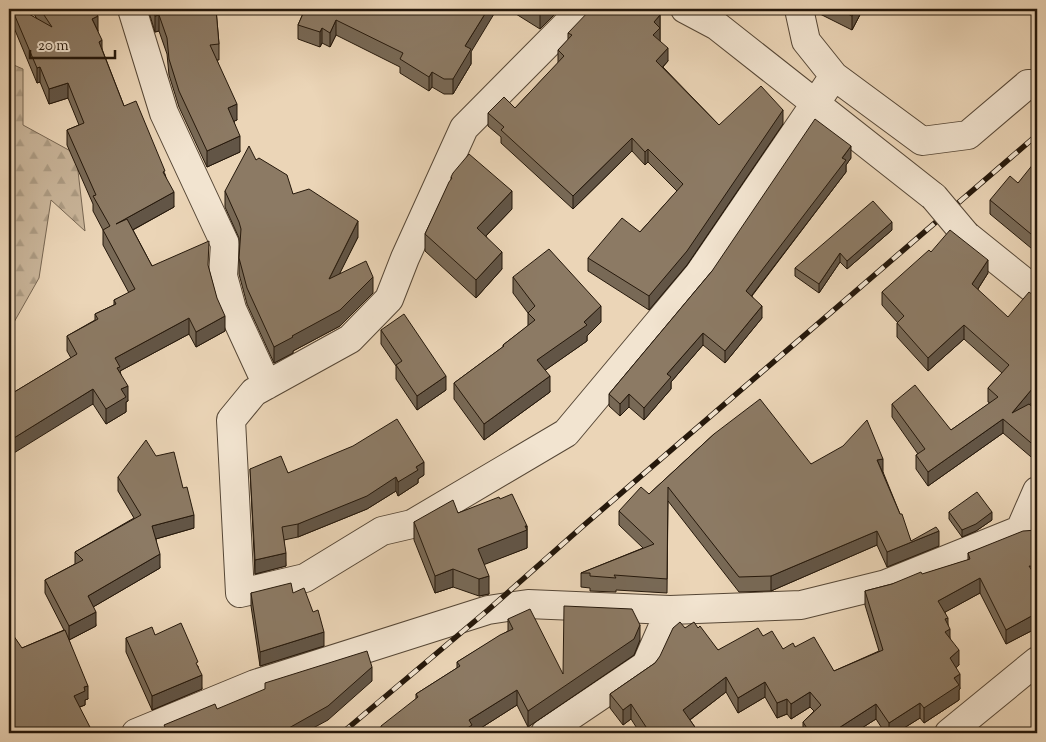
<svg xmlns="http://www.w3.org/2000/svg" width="1046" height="742" font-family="'Sorts Mill Goudy',serif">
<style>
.forest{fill:url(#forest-firs);stroke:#776652}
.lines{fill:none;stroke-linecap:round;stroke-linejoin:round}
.minor-casing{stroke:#564736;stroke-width:30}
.tertiary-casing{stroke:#564736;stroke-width:30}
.minor{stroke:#f2e4d0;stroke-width:28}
.tertiary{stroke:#f2e4d0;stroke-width:28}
.rail-casing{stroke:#25180b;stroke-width:5.5}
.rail{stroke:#f2e4d0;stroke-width:4;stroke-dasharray:11;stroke-linecap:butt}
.minor-bridge-casing{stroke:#564736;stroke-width:30;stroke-linecap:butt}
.minor-bridge{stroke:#f2e4d0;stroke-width:28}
.wall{fill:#786956;stroke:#25180b}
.shaded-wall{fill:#625546;stroke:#25180b}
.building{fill:#8c7a64;stroke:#25180b}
</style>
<defs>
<pattern id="forest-firs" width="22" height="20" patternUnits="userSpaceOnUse" patternTransform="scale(1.25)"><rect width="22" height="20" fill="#c9b59a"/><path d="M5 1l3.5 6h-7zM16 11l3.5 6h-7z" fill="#ac9b83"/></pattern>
</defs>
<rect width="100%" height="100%" fill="#ebd5b7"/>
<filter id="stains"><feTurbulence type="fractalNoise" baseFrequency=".004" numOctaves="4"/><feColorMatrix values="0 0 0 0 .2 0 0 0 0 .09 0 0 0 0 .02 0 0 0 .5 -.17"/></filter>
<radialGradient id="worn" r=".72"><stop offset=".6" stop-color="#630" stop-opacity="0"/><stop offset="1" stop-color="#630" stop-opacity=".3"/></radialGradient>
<path class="forest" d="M9 63 23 69V125L76 154 85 231 51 200 39 278 9 331Z"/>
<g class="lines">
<g class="minor-casing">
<path id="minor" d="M132 9 164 113 225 244 223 276 232 309 267 385
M582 9 464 128 405 258 389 299 350 339 254 392 231 420 240 593 305 578 382 531 412 524 566 433 699 274 834 76
M685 9 717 26 934 197
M799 9 806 41 834 76 922 141 968 135 1028 84H1037
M966 235 1037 292
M1020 530 1037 491
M136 733 255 684 488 610 528 604 670 610 801 605 886 584 1020 530 1037 529
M545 733 646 665 670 610"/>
</g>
<g class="tertiary-casing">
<path id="tertiary" d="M949 733 1037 661"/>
</g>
<use href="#minor" class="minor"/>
<use href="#tertiary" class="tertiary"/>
<g class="rail-casing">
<path id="rail" d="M342 733 488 610 583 526 1037 135"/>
</g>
<use href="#rail" class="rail"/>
<g class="minor-bridge-casing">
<path id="minor-bridge" d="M934 197 966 235"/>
</g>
<use href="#minor-bridge" class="minor-bridge"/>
</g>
<path class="wall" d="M9 9H20L37 19 31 9H94L98 32 102 49 124 106 165 174 174 207 133 230 152 266H208L225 331 196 347 189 334 120 371 128 401 126 402V412L106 424 93 404 11 394 71 358 67 351V336L95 320V314L114 305V300L129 293 103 245V230L93 211V204L67 145V130L79 125 68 98 49 104 40 82 37 83 12 23 9 26Z
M148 9H216L219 44V60H217L237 120 234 121 240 152 207 167 179 107 169 75 167 54 159 31 155 32Z
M305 9 471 52V64L453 94H444L432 87 429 91 400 73V67L336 35 330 47 322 43 320 47 298 39V25Z
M508 9H560L540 29Z
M816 9H863L852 30 816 12Z
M660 15V41L668 61 663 67 719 125 783 124 687 265 649 310 588 271V258L640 232 677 191 648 162 645 165 632 151 573 209 501 143V137L488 126V113L515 108 558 63V50L568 40V33Z
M851 158 846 165V172L752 296 762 318 725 363 703 345 671 382V389L644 420 629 407 620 416 609 406V394L712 271Z
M256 160 293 194 358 237 339 274 373 293 340 326 293 351V353L274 363 247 304 239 274V238L225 207V191Z
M1037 166V253L990 214V200L1018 183Z
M451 177 512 209 486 236 502 269 476 298 425 251V234L451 180Z
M892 230 847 269 840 262 819 293 795 276V268Z
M931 252 988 273 978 289 1030 405 1037 411V462L1003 433 928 486 916 469V455L918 454 892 417V404L951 430 990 403 988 402V388L1002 373 964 339 928 371 897 337V323H898L882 305V292Z
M513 277 601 322 587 336V341L545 370 550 392 484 440 454 399V383L503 347V345L528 326V313L513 293Z
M381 330 446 390 417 410 396 379V366L381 344Z
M714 434 811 464 883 472 911 541 939 546 887 567 877 545 771 591 739 592 668 501 667 593 616 590V592L590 591V588L581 587V573L643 548 619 525V511L649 494Z
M250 469 288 473 424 475 418 479V483L398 496 396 491 367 509 298 537 284 540 286 566 255 574Z
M118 477 194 528 156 539 160 568 93 607 96 626 69 640 88 699 85 700V705L80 707 22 648 64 630 45 593V580L75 564V552L134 518 118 491Z
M500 499 527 526V548L484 564 489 594 479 596 453 587 435 593 414 540V522L458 513Z
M949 512 992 520 976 531 962 537 949 519Z
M1037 530V628L1006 644 980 593 945 612 948 625 950 639 959 665 956 667 960 689 959 690V700L924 723 920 718 896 733H885L876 719 854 733H803V722L814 711 810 707 791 719 787 714 777 718 765 697 738 713 726 692 690 720 699 733H640L631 719 623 725 610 708V694L655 663 685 628H698L718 650 763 636 783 649 795 647 834 671 879 651 865 605V591L892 584 968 560V553Z
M251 593H293L324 646 260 666 251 606Z
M508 619 563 674 640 640 634 655 528 727 517 705 473 733H381L416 699V694L457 668V662L508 631Z
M155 635 198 666 202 689 152 710 126 652V638Z"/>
<path class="shaded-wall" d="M11 9H12V23L9 26V11Z
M488 9H497L471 52V64L453 94V79L465 46Z
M546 9H560L540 29V14Z
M856 9H863L852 30V16Z
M159 15V31L155 32V16Z
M660 15V41L653 48 654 22Z
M98 16V31L92 19Z
M336 20V35L330 47V33Z
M322 28V43L320 47V32Z
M102 40V55L99 42Z
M668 48V61L656 74V61Z
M40 67V82L37 83V68Z
M432 72V87L429 91V77Z
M68 83V98L49 104V89Z
M237 104V120L228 124V108Z
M783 110V124L687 265 649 310V296Z
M240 136V152L207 167V151Z
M632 138V151L573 209V196Z
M851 146V158L846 165V172L746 303V291Z
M648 149V162L645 165V152Z
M512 191V209L477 245V228Z
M174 192V207L116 239V224Z
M358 221V237L329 295V279Z
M892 222V230L847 269V261Z
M502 252V269L476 298V280Z
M840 253V262L819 293V284Z
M988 260V273L972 298V284Z
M373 277V293L340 326 293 351V353L274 363V347L292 336Z
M601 306V322L587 336V341L537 376V360L584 322Z
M762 306V318L725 363V351Z
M225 316V331L196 347V332Z
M189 318V334L120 371V382L115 358Z
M964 325V339L928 371V358Z
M703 333V345L671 382V389L644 420V408L667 374Z
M446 376V390L417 410V396Z
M550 376V392L484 440V424Z
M1037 383V396L1012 427V413Z
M128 386V401L126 402V412L106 424V409L121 389Z
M93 389V404L9 456V441Z
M629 394V407L620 416V404Z
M1003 419V433L928 486V472Z
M883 459V473L877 460Z
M424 462V475L418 479V483L398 496V482L416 467Z
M396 477V491L367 509 298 537V524Z
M992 512V520L976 531 962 537V530Z
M194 515V528L152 540V526Z
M527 526V548L478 567V549Z
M877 531V545L771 591V576Z
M939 531V546L887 567V552Z
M286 553V566L255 574V560Z
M160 554V568L88 610V596Z
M453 569V587L435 593V576Z
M489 576V594L479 596V579Z
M980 578V593L938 616V601Z
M96 612V626L69 640V626Z
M1037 613V628L1006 644V630Z
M948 618V630L950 629V644L945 647V619Z
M640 625V640L634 655 528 727V711Z
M324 632V646L260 666V652Z
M959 650V665L950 673V658Z
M372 667V681L328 720 304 733H280Z
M960 674V689L959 690V700L924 723V708L954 678Z
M202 675V689L152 710V696Z
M726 677V692L683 725V710Z
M765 682V697L738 713V698Z
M88 686V699L85 700V705L74 709V696L84 687Z
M517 690V705L473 733H460L469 720Z
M810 692V707L791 719V704Z
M787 699V714L777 718V703Z
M920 703V718L896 733H889V723Z
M631 704V719L623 725V710Z
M876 704V719L854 733H831Z"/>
<path class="building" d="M12 9H20L52 27 40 9H94L98 16 92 19 102 40 99 42 124 106 136 101 165 171 163 172 174 192 116 224 127 219 152 266 209 241 208 265 217 298 225 316 196 332 189 318 115 358 120 367 117 368 128 386 121 389 126 397 106 409 93 389 9 441V390L11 394 77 354 67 336 98 319 95 314 116 304 114 300 135 289 103 230 110 226 93 196 96 195 67 130 84 123 68 83 49 89 40 67 37 68Z
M153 9H216L219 44 210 45 237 104 228 108 240 136 207 151 179 91 169 59 167 38 159 15 155 16Z
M305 9H488L465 46 471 49 453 79H444L432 72 429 77 400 59 403 53 336 20 330 33 322 28 320 32 298 25Z
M532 9H546L540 14Z
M591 9H653L660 15 654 22 660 28 653 35 668 48 656 61 719 125 761 86 783 110 687 251 649 296 588 258 622 218 640 232 683 184 648 149 645 152 632 138 573 196 501 130 504 127 488 113 504 97 515 108 564 56 558 50 572 35 568 33Z
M837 9H856L852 16Z
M815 119 851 146 842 158 846 160 746 291 762 306 725 351 703 333 667 374 671 377 644 408 629 394 620 404 609 394 712 271Z
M249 146 256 160 259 158 287 175 293 194 309 189 358 221 329 279 366 261 373 277 340 310 292 336 293 337 274 347 247 288 239 258 241 229 239 222 225 191Z
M469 154 512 191 477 228 502 252 476 280 425 234 449 182 452 178 451 177 453 173Z
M1034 163 1037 166V239L990 200 1010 176 1018 183Z
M873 201 892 222 847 261 840 253 819 284 795 268Z
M950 230 988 260 972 284 1008 317 1029 292 1037 298V383L1012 413 1029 404 1037 411V448L1003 419 928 472 916 455 925 449 892 404 915 385 951 430 998 397 988 388 1009 365 964 325 928 358 897 323 904 316 882 292 929 250 931 252Z
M549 249 601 306 584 322 587 325 537 360 550 376 484 424 454 383 504 346 503 345 535 320 528 313 535 306 513 277Z
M404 314 446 376 417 396 396 365 402 361 381 330Z
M760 399 811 464 843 446 867 420 883 459 877 460 900 514H902L911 541 936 527 939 531 887 552 877 531 771 576 739 577 668 487 667 579 614 575 616 578 590 576V573H581L654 544 619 511 641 487 649 494 714 434Z
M397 419 424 462 416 467 418 470 398 482 396 477 367 496 298 524 282 527 286 553 255 560 250 469 281 456 288 473 353 446Z
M146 440 156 456 174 452 183 488 187 487 194 515 152 526 160 554 88 596 96 612 69 626 45 580 83 560 75 552 141 515 118 477Z
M977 492 992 512 976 524 962 530 949 512Z
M512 494 527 526H525L527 530 478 549 489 576 479 579 453 569 435 576 414 522 453 500 458 513 499 497 500 499Z
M1037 530V567L1029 566 1037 578V613L1006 630 980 578 938 601 948 618 945 619 950 629 945 632 959 650 950 658 960 674 954 678 959 685 924 708 920 703 889 723 876 704 831 733H810L803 722 821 705 810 692 791 704 787 699 777 703 765 682 738 698 726 677 683 710 699 733H650L631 704 623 710 610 694 655 663 660 656 673 628 680 622 685 628 694 622 698 628 700 626 718 650 758 628 763 636 772 631 783 649 793 643 795 647 814 637 834 671 883 650 865 591 892 584 921 572 922 574 970 559 968 553 1023 531Z
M291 583 293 593 304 588 313 612 318 610 324 632 260 652 251 593Z
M564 606 632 609 640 625 634 639 528 711 517 690 469 720 472 725 460 733H381V726L418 697 416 694 460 666 457 662 500 635 513 629 508 619 530 609 563 674Z
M181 623 198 662 196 663 202 675 152 696 126 638 152 627 155 635Z
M9 629 22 648 65 630 88 686 84 687 85 691 74 696 93 733H9Z
M367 651 372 667 328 706 280 733H154L166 729 164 725 215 704 217 709 265 689V683Z"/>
<rect width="1046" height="742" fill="none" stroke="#ebd5b7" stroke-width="30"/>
<rect x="10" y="10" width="1026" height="722" fill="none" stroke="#25180b" stroke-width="2.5"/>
<rect x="15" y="15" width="1016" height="712" fill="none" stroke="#25180b"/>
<path d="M30 50v8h85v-8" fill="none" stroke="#25180b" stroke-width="2.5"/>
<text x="38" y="50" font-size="15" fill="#25180b" stroke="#f2e4d0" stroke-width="4" paint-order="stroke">20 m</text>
<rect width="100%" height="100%" filter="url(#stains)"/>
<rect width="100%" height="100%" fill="url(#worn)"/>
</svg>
